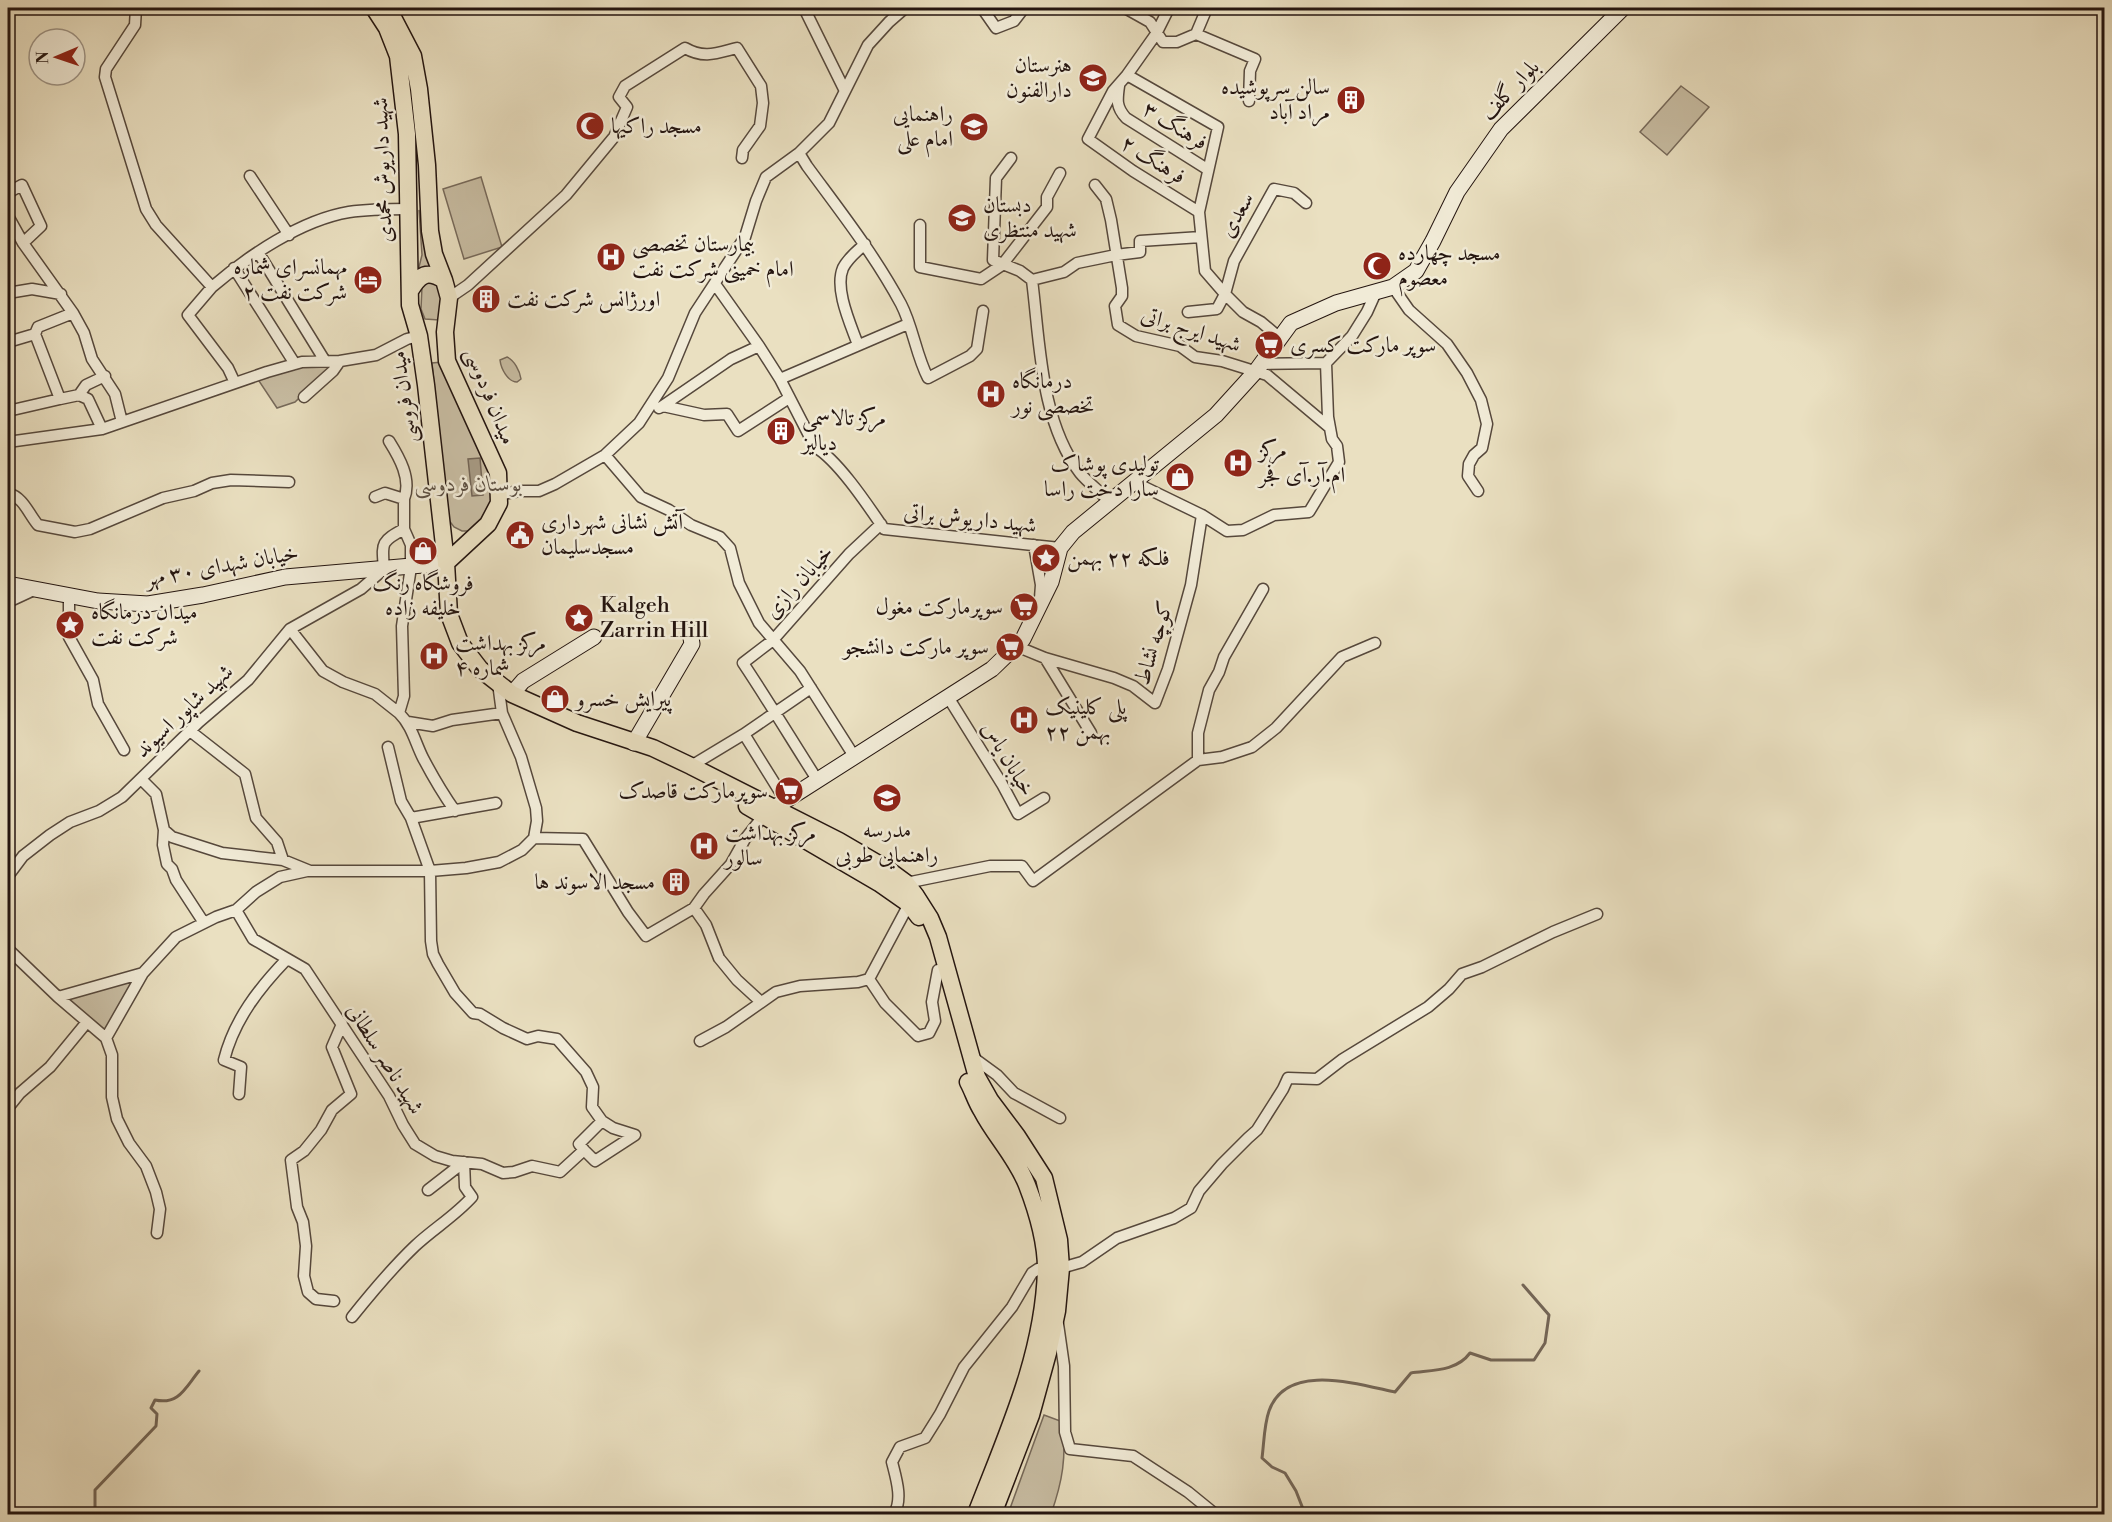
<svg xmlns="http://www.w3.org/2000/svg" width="2112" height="1522" font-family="'Libre Bodoni',Amiri,serif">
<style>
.green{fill:#c8bda3;stroke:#76695a;stroke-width:1.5}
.water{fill:#a79b85;stroke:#736556;stroke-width:1.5}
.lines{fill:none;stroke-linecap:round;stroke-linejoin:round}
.stream{stroke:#736556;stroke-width:3}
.street-casing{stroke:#56483c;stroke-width:13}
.secondary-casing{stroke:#241510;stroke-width:17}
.primary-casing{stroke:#241510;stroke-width:19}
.street{stroke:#f1ebd7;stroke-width:10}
.secondary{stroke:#f1ebd7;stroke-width:15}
.primary{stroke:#eae0c1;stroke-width:16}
.labels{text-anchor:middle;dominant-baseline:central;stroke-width:5;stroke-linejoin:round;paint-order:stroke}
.poi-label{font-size:22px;fill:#241510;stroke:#f1ebd7;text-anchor:start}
.street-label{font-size:22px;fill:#241510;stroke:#f1ebd7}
.park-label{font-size:22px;font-style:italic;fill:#5d5043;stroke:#f1ebd7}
</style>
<rect width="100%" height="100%" fill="#eae0c1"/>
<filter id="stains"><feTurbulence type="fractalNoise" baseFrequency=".00333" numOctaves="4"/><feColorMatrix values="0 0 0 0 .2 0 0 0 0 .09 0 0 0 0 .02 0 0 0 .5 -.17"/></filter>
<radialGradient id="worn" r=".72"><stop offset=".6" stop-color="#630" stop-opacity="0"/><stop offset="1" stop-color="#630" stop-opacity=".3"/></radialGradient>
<path class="green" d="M1681 86 1709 107 1667 155 1640 132Z
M481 177 502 247 464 259 443 189Z
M419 210 426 241 435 266 423 269 419 267 422 255Z
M428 280 442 285 439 320 425 319 421 309 422 286Z
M507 357C514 360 520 371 521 379L517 382C508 382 501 369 500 360Z
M442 362 491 474 492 502 485 521 471 531H462L454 527 448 519 432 363Z
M334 364 295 402 277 408 257 378 302 365Z
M136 979 104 1031 67 999Z
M1044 1415 1063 1422C1066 1458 1063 1480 1051 1514H1008Z"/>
<path class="water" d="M480 458 483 495 472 496 468 459Z"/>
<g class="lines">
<path class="stream" d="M93 1514 95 1509V1490L156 1426 157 1414 151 1408 155 1400C179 1405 185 1388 199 1371
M1305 1514 1296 1491 1285 1473 1272 1467 1262 1458C1264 1443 1264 1425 1269 1411 1286 1362 1357 1384 1395 1392L1411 1373C1431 1370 1456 1372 1470 1353L1491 1360H1534L1545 1343 1549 1315 1523 1285"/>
<g class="street-casing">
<path id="street" d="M136 8 135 25 106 69 105 77 146 209 156 225 212 287 188 315 228 368 235 383
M804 8 845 91
M982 8 996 28 1014 21 1024 8
M1125 8 1150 22 1163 42H1177L1196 34 1207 8
M1169 8 1156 34 1127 75 1113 91 1088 139 1133 171 1199 212
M1196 34 1255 59 1250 71 1249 101
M1127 75 1218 127 1199 212 1205 271 1225 294 1243 312 1261 322 1280 338
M1119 86C1117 100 1116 107 1126 118L1207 169
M799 153 807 166C840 211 874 254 901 304 913 327 916 355 928 378L970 356 977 349 983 311
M1011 158 996 178 993 260 1020 271 1032 280C1040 342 1040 421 1080 473 1088 483 1101 492 1110 502
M250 176 289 235
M1095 185 1106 199 1111 220 1122 288V296L1115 306 1118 325 1136 336 1180 346 1195 357 1222 361 1267 375 1329 427
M8 196 11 191 22 185 41 226 23 243 8 216
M920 225V267L981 279 1002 265 1023 238 1047 207V197L1060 173
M23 243 73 313 84 333 92 359 115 394 122 422
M258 252 325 361
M234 268 295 364
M1032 280 1064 272 1077 263 1116 255 1140 252V241L1201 237
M715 284 759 346 780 379 815 447C838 460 869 507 884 529L1060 548
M212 287C248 256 301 220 349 212 369 209 389 209 409 209
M1393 287 1409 310 1447 344 1467 373 1481 400 1487 424 1482 448 1474 455 1469 464 1468 476 1478 491
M8 293 32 289 61 294
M449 298 468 285 566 195 614 137 627 107 619 97 625 86 685 48C704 59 717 53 737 48L761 86 763 103 760 126 743 150 742 158
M1188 312 1217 309 1225 294 1234 261 1274 189 1294 193 1306 203
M35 334 60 399 79 395 86 385 105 376
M8 342 35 334 38 327 73 313
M858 345C851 325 834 289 843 268 848 258 857 251 865 244
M1261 364 1326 363 1352 336 1367 312 1376 292
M780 379 908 324
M79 395 88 399 102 429
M304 397 333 371 340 361
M661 407 731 359 759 346
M659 408 663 406 704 415 727 414 738 431 789 398
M8 411 60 399
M8 442 102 429 267 372 302 362 340 361 376 355 407 339 419 336
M605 455 641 497 669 510 691 525 720 537 730 548 739 583 759 623 800 671 854 756
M8 462V477
M1134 482 1202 515 1227 531 1243 530 1274 515 1309 512 1339 462 1337 446 1332 439 1328 417 1326 363
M8 493C24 498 28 513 38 525L75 532 90 529 163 498 194 491 212 483 231 480 289 482
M498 495 519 491H539L555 484 605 455 639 423 668 378 695 313 745 237 756 201 766 177 799 153 829 123 868 45 889 22 905 8
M375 497 385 493 404 499C412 479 399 457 389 441
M404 529 411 545V567L402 626 404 696 399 713C412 726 415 742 423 758 433 777 443 794 455 811
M1034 545 1041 585 1040 598
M69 596V637L93 680 98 704 124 750
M8 602 36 589
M290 629 323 671 343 682 375 694 399 713
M1016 646 1045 658 1114 678 1133 686 1155 703 1168 669 1191 585 1202 515
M1045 658 1091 733
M948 697 1002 784 1018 814 1044 798
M408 722 433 726 452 720 502 713
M190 731 245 774 256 818 277 842 283 860
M744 734 785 800
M1198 760V733L1209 690 1219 672 1224 657 1263 589
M691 766 744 734 811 688
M141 779 156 794 164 830 172 837 222 853 283 860 310 871
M818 781C793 742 769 702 743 663L773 640 849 554 881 524
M411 818 496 803
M164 830 163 845 167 864 172 869 176 880 204 923
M534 838 583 839 628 912 646 936 694 908 704 894 731 864 745 839 764 815
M8 876 23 856 50 835 70 822 99 811 122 797 199 722 248 680 290 629 361 589 384 569C382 543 380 542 404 529V499
M906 883 990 866H1022L1033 881 1198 760 1222 757 1252 747 1276 728 1342 657 1375 643
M694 908 706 925 719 958 737 980 761 1002
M236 910 253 939 305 969 389 1096 403 1125 415 1144 435 1156 452 1161 482 1164 503 1173 514 1172 532 1166 560 1172 584 1150 579 1144 602 1121 592 1107 593 1087 586 1072 557 1039 538 1036 527 1039 503 1028 480 1014 473 1013 455 993 438 964 433 954 431 941 430 871 411 818 401 801 388 747
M8 949 58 997 106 1038 112 1055V1097L117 1119 129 1143 146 1166 156 1192 160 1209 157 1233
M869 979 885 1003 918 1036 929 1033 935 1021 932 1002 938 970
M58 997 143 973
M106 1038 143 973 176 937 216 917 236 910 256 892 280 877 307 871H430L466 868 499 862 522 850 534 838 537 821 536 808 521 757 502 713 498 683
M700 1041 726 1027 776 992 800 986 858 982 869 979 909 904
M971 1056 997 1075 1014 1093 1060 1118
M239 1094 241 1067 224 1060C234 1020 259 988 287 959
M8 1108 20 1093 50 1067 87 1022
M584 1150 595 1161 635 1135 613 1128 602 1121
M1061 1268 1082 1262 1117 1238 1174 1218 1191 1208 1199 1191 1222 1164 1248 1138 1257 1130 1283 1089 1288 1078 1317 1079 1343 1059 1428 1007 1449 989 1462 974 1482 967 1553 932 1597 914
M334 1301 316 1299 308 1292 304 1276 306 1246 303 1222 297 1207 291 1160 304 1151 321 1130 332 1110 351 1094 332 1047 342 1024
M352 1317C372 1292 392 1268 415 1246 433 1229 455 1216 472 1197L465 1187 464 1162 428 1190
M1058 1324 1064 1366 1065 1432 1070 1449 1133 1456 1188 1492 1215 1514
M894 1514C903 1499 896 1478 892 1462L900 1447 925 1438 940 1414 964 1367 1012 1307 1032 1273 1038 1269 1046 1268"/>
</g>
<g class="secondary-casing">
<path id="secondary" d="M8 584 98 601 148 604 203 595 285 577 446 563
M512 694 523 681 594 637
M634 743 692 644 690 632
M766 813 992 669 1023 639 1051 582 1060 548 1073 532 1216 415 1256 371 1291 323 1336 303 1393 287 1416 271 1433 241 1457 192 1501 129 1623 8"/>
</g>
<g class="primary-casing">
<path id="primary" d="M374 8 387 28 398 56 407 134 410 305 419 336 426 385 446 563 449 614 460 643 480 669 512 694 577 723 653 748 691 766 839 841 887 869 906 883 916 896 930 918 938 937 977 1077 990 1100 1017 1136 1044 1178 1059 1240 1061 1268 1057 1311 1048 1353 1031 1415 993 1514
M388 8 413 56 419 89 427 165 430 231 434 254 444 280 449 298 445 332 447 361 498 473 499 503 488 524 446 563
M410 291C420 274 427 270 444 280
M747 806 879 883 909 904 919 917
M968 1082C973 1091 976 1102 982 1111 995 1136 1016 1157 1027 1185 1037 1211 1046 1241 1046 1269 1044 1355 1006 1436 976 1514"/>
</g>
<use href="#street" class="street"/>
<use href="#secondary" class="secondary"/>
<use href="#primary" class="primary"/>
</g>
<defs>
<g id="school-disc" transform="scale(1.5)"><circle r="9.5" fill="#8f2418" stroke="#f1ebd7"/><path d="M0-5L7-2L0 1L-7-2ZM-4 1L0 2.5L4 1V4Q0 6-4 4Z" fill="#fff"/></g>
<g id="building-disc" transform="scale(1.5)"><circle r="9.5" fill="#8f2418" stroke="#f1ebd7"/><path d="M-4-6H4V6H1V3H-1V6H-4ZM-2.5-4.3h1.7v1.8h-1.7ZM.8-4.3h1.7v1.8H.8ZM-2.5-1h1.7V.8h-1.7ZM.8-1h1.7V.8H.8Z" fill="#fff"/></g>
<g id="mosque-disc" transform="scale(1.5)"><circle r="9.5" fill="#8f2418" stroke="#f1ebd7"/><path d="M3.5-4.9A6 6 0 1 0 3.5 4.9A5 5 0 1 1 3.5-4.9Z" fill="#fff"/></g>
<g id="hospital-disc" transform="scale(1.5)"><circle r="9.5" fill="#8f2418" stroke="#f1ebd7"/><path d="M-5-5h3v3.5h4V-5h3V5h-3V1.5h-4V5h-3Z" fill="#fff"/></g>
<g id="hotel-disc" transform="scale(1.5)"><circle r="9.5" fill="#8f2418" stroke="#f1ebd7"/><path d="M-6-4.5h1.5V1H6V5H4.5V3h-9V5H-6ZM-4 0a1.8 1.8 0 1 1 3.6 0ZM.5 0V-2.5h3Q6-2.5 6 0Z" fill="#fff"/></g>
<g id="supermarket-disc" transform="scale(1.5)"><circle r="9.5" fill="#8f2418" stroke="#f1ebd7"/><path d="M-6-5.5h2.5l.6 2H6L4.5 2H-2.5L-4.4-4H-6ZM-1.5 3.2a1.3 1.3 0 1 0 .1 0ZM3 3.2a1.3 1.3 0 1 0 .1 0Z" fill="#fff"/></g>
<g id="shop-disc" transform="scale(1.5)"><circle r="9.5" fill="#8f2418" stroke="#f1ebd7"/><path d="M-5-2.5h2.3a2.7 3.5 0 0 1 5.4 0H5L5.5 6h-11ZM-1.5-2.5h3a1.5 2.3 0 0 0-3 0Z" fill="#fff"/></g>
<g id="civic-disc" transform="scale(1.5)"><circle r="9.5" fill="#8f2418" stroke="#f1ebd7"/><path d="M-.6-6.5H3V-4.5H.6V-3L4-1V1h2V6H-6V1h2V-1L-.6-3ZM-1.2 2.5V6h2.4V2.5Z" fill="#fff"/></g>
<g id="sight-disc" transform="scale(1.5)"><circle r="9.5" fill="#8f2418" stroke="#f1ebd7"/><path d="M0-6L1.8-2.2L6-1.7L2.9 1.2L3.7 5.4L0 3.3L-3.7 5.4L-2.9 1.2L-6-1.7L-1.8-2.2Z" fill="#fff"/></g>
</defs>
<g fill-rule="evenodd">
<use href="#school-disc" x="1093" y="78"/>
<use href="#building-disc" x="1351" y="100"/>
<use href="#mosque-disc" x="590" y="126"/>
<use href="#school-disc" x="974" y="127"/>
<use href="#school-disc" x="962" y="218"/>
<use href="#hospital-disc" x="611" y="257"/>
<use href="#mosque-disc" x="1377" y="266"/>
<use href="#hotel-disc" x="368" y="280"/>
<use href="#building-disc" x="486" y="299"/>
<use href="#supermarket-disc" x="1269" y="345"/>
<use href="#hospital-disc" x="991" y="394"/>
<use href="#building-disc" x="781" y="431"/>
<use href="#hospital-disc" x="1238" y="463"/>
<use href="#shop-disc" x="1180" y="477"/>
<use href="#civic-disc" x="520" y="535"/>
<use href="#shop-disc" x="423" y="551"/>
<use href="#sight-disc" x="1046" y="558"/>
<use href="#supermarket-disc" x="1024" y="607"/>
<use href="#sight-disc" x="579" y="618"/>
<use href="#sight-disc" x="70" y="625"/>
<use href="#supermarket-disc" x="1010" y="647"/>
<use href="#hospital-disc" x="434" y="656"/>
<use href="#shop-disc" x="555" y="699"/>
<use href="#hospital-disc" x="1024" y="720"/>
<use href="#supermarket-disc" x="789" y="791"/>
<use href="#school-disc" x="887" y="798"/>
<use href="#hospital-disc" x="704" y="846"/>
<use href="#building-disc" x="676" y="882"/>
</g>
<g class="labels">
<g class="poi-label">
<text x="1072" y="65" text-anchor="end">هنرستان<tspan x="1072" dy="25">دارالفنون</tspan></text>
<text x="1330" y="87" text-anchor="end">سالن سرپوشیده<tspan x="1330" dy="25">مراد آباد</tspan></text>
<text x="953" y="114" text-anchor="end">راهنمایی<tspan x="953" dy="25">امام علی</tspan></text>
<text x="611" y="126">مسجد راکیها</text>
<text x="983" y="205">دبستان<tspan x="983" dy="25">شهید منتظری</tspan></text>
<text x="632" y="244">بیمارستان تخصصی<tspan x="632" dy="25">امام خمینی شرکت نفت</tspan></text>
<text x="1398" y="253">مسجد چهارده<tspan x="1398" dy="25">معصوم</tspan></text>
<text x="347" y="267" text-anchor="end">مهمانسرای شماره<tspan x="347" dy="25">۲ شرکت نفت</tspan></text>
<text x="507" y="299">اورژانس شرکت نفت</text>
<text x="1290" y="345">سوپر مارکت کسری</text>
<text x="1012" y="381">درمانگاه<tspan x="1012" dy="25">تخصصی نور</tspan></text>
<text x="802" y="418">مرکز تالاسمی<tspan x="802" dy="25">دیالیز</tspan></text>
<text x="1259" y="450">مرکز<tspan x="1259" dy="25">ام.آر.آی فجر</tspan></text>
<text x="1159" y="464" text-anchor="end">تولیدی پوشاک<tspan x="1159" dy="25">سارا دخت راسا</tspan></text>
<text x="541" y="522">آتش نشانی شهرداری<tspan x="541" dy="25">مسجدسلیمان</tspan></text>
<text x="1067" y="558">فلکه ۲۲ بهمن</text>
<text x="423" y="583" text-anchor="middle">فروشگاه رنگ<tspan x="423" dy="25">خلیفه زاده</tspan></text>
<text x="600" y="605">Kalgeh<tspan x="600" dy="25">Zarrin Hill</tspan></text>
<text x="1003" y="607" text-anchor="end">سوپرمارکت مغول</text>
<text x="91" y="612">میدان درمانگاه<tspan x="91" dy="25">شرکت نفت</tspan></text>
<text x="455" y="643">مرکز بهداشت<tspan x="455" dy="25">شماره ۴</tspan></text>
<text x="989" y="647" text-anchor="end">سوپر مارکت دانشجو</text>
<text x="576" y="699">پیرایش خسرو</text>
<text x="1045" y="707">پلی کلینیک<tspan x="1045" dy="25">۲۲ بهمن</tspan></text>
<text x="768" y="791" text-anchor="end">سوپرمارکت قاصدک</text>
<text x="887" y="830" text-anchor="middle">مدرسه<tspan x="887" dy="25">راهنمایی طوبی</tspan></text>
<text x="725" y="833">مرکز بهداشت<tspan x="725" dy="25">سالور</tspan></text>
<text x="655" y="882" text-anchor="end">مسجد الاسوند ها</text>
</g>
<g class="street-label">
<text transform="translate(1510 90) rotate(-46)">بلوار گلف</text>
<text transform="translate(1175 126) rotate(32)">فرهنگ ۳</text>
<text transform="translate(1153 160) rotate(32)">فرهنگ ۲</text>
<text transform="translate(383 170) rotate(-92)">شهید داریوش محمدی</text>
<text transform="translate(1237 215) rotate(-61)">سعدی</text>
<text transform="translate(1191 330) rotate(18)">شهید ایرج براتی</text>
<text transform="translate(490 396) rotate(68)">میدان فردوسی</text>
<text transform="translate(404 397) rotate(-97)">میدان فروسی</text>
<text transform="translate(970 519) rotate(6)">شهید داریوش براتی</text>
<text transform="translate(222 566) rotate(-10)">خیابان شهدای ۳۰ مهر</text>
<text transform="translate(799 582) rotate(-48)">خیابان رازی</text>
<text transform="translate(1154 643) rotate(-73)">کوچه نشاط</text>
<text transform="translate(184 711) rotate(-43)">شهید شاپور اسیوند</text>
<text transform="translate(1008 759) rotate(59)">خیابان یاس</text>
<text transform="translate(385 1059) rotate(58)">شهید ناصر سلطانی</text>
</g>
<g class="park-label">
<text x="468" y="484">بوستان فردوسی</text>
</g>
</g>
<rect width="2112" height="1522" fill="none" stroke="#eae0c1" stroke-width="30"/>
<rect x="9" y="9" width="2094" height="1504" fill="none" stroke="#241510" stroke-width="3"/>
<rect x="15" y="15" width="2082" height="1492" fill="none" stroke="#241510" stroke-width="1.5"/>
<g transform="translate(57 57) rotate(268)"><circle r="28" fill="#f1ebd7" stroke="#9f9587" stroke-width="1.5"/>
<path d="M0-4.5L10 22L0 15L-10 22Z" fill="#8f2418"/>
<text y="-9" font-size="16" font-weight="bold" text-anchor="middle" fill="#241510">N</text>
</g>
<rect width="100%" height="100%" filter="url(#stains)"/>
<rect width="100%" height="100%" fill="url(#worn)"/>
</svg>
